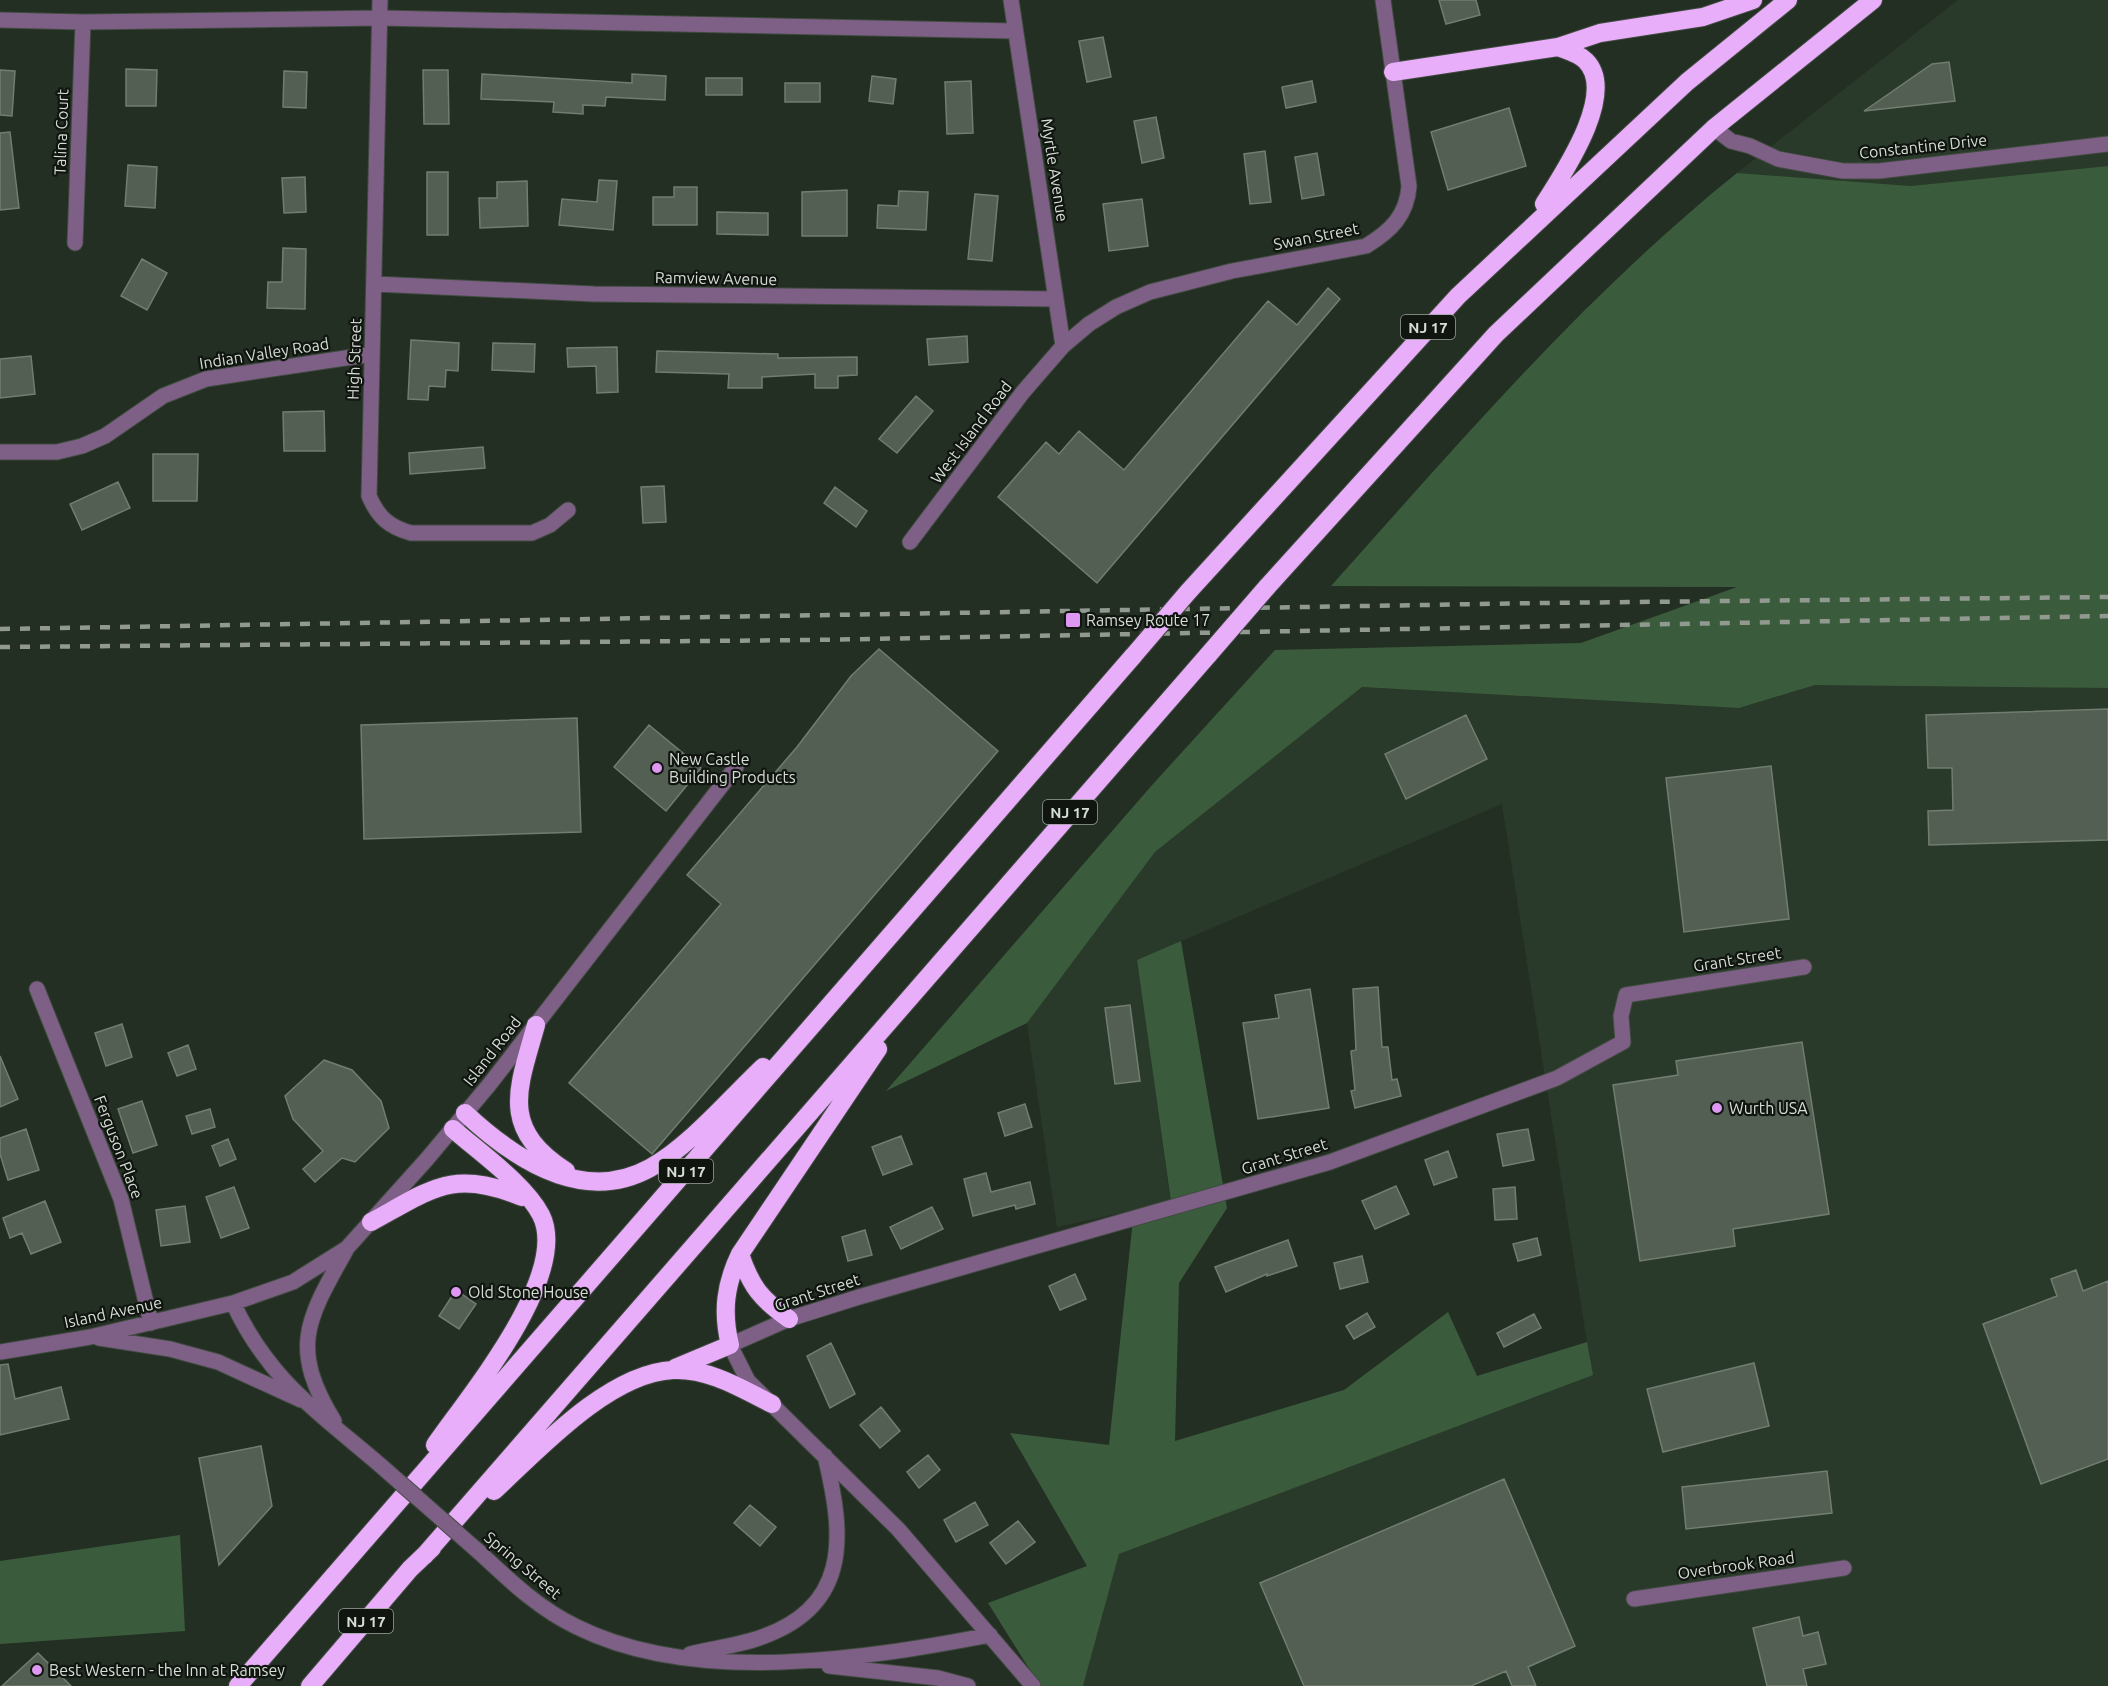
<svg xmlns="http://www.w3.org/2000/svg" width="2108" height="1686" font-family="Ubuntu,sans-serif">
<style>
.built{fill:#2a3a2a}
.green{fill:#3b5c3c}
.building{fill:#535f53;stroke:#707d70;stroke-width:1.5}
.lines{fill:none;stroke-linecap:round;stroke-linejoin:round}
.minor-casing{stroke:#404b40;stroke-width:17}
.highway-casing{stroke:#404b40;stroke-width:20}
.minor{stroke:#7e6086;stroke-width:15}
.highway{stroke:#e9aefa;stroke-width:18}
.rail{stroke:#919991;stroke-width:4.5;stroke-dasharray:10 10;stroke-linecap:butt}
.minor-bridge-casing{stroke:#404b40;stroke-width:17;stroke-linecap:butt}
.highway-bridge-casing{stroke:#404b40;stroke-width:20;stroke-linecap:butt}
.minor-bridge{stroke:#7e6086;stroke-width:15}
.highway-bridge{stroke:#e9aefa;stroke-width:18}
.poi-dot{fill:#de98f2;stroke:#101510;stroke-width:2}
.labels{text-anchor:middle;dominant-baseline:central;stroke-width:4.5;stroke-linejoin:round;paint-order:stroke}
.shield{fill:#101510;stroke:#9ba19b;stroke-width:1.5}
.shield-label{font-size:15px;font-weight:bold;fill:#d6ddd6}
.street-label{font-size:16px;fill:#d6ddd6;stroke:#101510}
.poi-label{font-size:16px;fill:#d6ddd6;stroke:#101510;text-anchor:start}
</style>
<rect width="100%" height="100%" fill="#242f24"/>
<path class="built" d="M1958 0H2108V166L1911 186 1737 173Z
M1849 683 2108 688V1686H1083L1119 1554 1592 1374 1502 804 1137 960 1171 1202 1057 1227 1027 1023 1155 852 1362 687 1739 708 1815 685Z"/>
<path class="green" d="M2108 166V688L1815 685 1739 708 1362 687 1155 852 1027 1023 886 1091 1153 784 1275 650 1581 643 1737 587 1331 586C1460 442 1586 294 1737 173L1911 186Z
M1181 941 1227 1208 1179 1283 1175 1441 1344 1390 1448 1312 1477 1376 1587 1342 1593 1375 1119 1554 1083 1686H1040L988 1603 1087 1566 1010 1433 1109 1445 1134 1210 1171 1201 1137 960Z
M180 1535 185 1631 0 1644V1561Z"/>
<path class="building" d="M1439 0H1476L1480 15 1446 24Z
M1103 37 1111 77 1087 82 1079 41Z
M1949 62 1955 101 1864 111 1932 64Z
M126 69 157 70 156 106H126Z
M0 70 15 71 12 116 0 115Z
M423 70H448L449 124H424Z
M284 71 307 72 306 108 283 107Z
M482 74 632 83V74L666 76 665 100 606 97 605 106 583 105V114L553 112 554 102 481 99Z
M872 76 896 79 893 104 869 101Z
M706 78H742V95H706Z
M971 81 973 133 947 134 945 82Z
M1312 81 1316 102 1286 108 1282 87Z
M785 83H820V102H785Z
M1509 108 1526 166 1448 190 1431 132Z
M1156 117 1164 158 1142 163 1134 121Z
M10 132 19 208 0 210V133Z
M1265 151 1271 202 1250 204 1244 154Z
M1317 153 1324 195 1302 199 1295 157Z
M128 165 157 167 155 208 125 206Z
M427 172H448V235H427Z
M305 177 306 212 284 213 282 178Z
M599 180 617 181 613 230 559 225 562 199 597 202Z
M527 181 528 226 480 228 479 198H497V182Z
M674 187H697V225H653V197H674Z
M847 190V236H802V192Z
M899 191 928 192 926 230 877 228 878 205 898 206Z
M975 194 998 196 992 261 968 259Z
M1142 199 1148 246 1109 251 1103 204Z
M717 212 768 213V235L717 234Z
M283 248 306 249 305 309 267 308 268 282H282Z
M142 259 167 273 147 310 121 296Z
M1328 288 1340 299 1097 583 998 497 1046 442 1059 454 1079 431 1124 470 1268 301 1297 325Z
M967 336 968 362 929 365 927 339Z
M411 340 459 343 458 371 446 370 445 387 429 386 428 400 408 399Z
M493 343 535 344 534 372 492 370Z
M617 347 618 392 597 393 596 366 568 367 567 348Z
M657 351 778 354V358L857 357V375L838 376V388H815V374L762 377V388H728L729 374 656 372Z
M31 356 35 394 0 398V359Z
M916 396 933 411 897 453 879 439Z
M324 411 325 451H284L283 412Z
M483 447 485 468 410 474 409 453Z
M153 454H198L197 501H153Z
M118 482 130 508 82 530 70 504Z
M664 486 666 522 643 523 641 487Z
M835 487 867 511 856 527 824 503Z
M879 649 998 751 652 1154 569 1083 721 904 687 875 797 747 851 676Z
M2108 709V840L1929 845 1928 811 1953 810 1952 768H1928L1926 715Z
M1466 715 1487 759 1406 799 1385 754Z
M577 718 581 832 364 839 361 725Z
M649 725 701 768 666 811 614 767Z
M1771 766 1789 919 1684 932 1666 778Z
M1378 987 1382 1047H1388L1392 1080 1397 1079 1401 1096 1355 1108 1351 1091 1355 1090 1351 1051 1356 1050 1353 989Z
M1310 989 1329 1108 1258 1119 1243 1023 1279 1018 1275 995Z
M1130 1005 1140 1081 1115 1084 1105 1008Z
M122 1024 132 1057 106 1066 95 1033Z
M1802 1042 1829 1214 1733 1229 1735 1246 1640 1261 1613 1085 1678 1075 1676 1061Z
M188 1045 196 1069 177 1076 168 1053Z
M0 1056 18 1099 0 1107Z
M324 1060 352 1070 381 1101 389 1128 355 1162 342 1158 315 1182 303 1169 323 1151 293 1119 285 1096Z
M142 1101 157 1145 133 1153 118 1109Z
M1025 1104 1032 1127 1005 1136 998 1113Z
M210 1109 215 1127 192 1134 186 1116Z
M26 1129 39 1170 8 1180 0 1154V1138Z
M1528 1129 1534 1160 1503 1166 1497 1134Z
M901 1136 912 1164 883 1175 872 1147Z
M228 1139 236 1159 220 1166 212 1146Z
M1448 1151 1457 1177 1434 1185 1425 1160Z
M986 1173 991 1192 1030 1182 1035 1204 1016 1209 1015 1205 973 1216 964 1179Z
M1396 1186 1409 1214 1375 1229 1362 1201Z
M234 1187 249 1228 221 1238 206 1197Z
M1515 1187 1517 1219 1495 1220 1493 1189Z
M45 1201 61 1242 31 1254 22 1233 10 1238 3 1218Z
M185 1206 190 1242 161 1246 156 1210Z
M932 1207 943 1229 901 1249 890 1227Z
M865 1230 872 1255 848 1261 842 1237Z
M1537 1238 1541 1255 1518 1261 1513 1244Z
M1288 1240 1297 1266 1267 1276V1274L1226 1292 1215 1267Z
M1362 1256 1368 1282 1340 1289 1334 1263Z
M2076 1270 2083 1291 2108 1281V1459L2041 1484 1983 1324 2057 1296 2051 1279Z
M1075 1274 1086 1299 1060 1310 1049 1286Z
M456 1290 476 1304 459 1329 439 1316Z
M1367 1313 1375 1327 1354 1339 1346 1326Z
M1534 1314 1541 1328 1504 1347 1497 1333Z
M831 1343 855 1394 830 1408 807 1356Z
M1754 1363 1769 1426 1663 1452 1647 1389Z
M8 1364 15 1399 61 1387 69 1419 0 1435V1365Z
M881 1407 900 1431 880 1448 860 1425Z
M261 1446 272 1506 219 1565 199 1458Z
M928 1455 940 1470 919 1488 907 1472Z
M1827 1471 1832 1513 1686 1529 1682 1487Z
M1504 1479 1575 1646 1528 1667 1536 1686H1512L1506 1671 1471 1686H1304L1260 1583Z
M975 1502 988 1525 956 1542 944 1520Z
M750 1505 776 1527 760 1546 734 1523Z
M1018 1521 1035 1542 1006 1564 990 1543Z
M1799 1617 1803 1636 1818 1632 1826 1664 1803 1669 1807 1686H1767L1753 1628Z
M38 1653 71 1686H2Z"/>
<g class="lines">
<g class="minor-casing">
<path id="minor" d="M380 0 369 496C378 517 389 527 411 533H532L550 525 568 510
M1011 0 1063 346
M0 20 83 22 380 18 1015 31
M1714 128 1731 141 1750 146 1778 159 1843 171H1879L2108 144
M75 243 83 22
M375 284 594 294 1056 299
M0 452H57L82 446 105 436 163 396 206 379 372 354
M910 542 1023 392 1063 346 1089 324 1116 307 1150 292 1232 271 1366 246C1391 231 1407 215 1409 186L1383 0
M37 989 121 1199 151 1323
M233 1303C269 1380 318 1412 380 1465
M99 1338 170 1349 218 1362 301 1400
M0 1352 90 1337 233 1303 293 1282 347 1248 427 1159 489 1085 736 767
M334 1421C289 1347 307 1320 346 1250
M479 1552C509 1580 539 1609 577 1627 696 1686 865 1659 990 1635
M1634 1599 1844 1568
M690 1654C711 1649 733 1646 753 1640 851 1610 845 1538 825 1456
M829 1666 938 1678 968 1686
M1033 1686 898 1529 748 1381 730 1345 789 1319 859 1297 1330 1162 1557 1078 1623 1042 1621 1016 1626 995 1804 967"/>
</g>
<g class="highway-casing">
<path id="highway" d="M1393 72 1558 47 1600 33 1703 17 1753 0
M1544 204C1562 175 1618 94 1586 61 1578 53 1568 51 1558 47
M1267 587 1496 334 1714 128 1873 0
M1188 592 1458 296 1687 82 1788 0
M536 1025C518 1089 499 1128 566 1171
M465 1113C514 1159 583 1205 650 1168 691 1145 729 1099 763 1067
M371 1222C432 1189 453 1168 522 1197
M740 1254C751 1287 761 1299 789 1319
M675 1368 730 1345C722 1312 725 1285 740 1254L878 1049
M435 1445C468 1397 571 1275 541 1215 525 1184 479 1152 453 1129
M494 1491C539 1449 609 1373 673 1370 708 1368 742 1389 772 1404
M424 1556 1209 654
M238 1686 1134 655
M310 1686 410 1569 432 1548"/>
</g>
<use href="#minor" class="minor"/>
<use href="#highway" class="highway"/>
<path class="rail" d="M0 629 1541 603 2108 597
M0 647 813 640 2108 616"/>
<g class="minor-bridge-casing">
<path id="minor-bridge" d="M380 1465 479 1552"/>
</g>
<g class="highway-bridge-casing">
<path id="highway-bridge" d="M1209 654 1267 587
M1134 655 1188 592"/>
</g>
<use href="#minor-bridge" class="minor-bridge"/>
<use href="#highway-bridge" class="highway-bridge"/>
</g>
<g class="poi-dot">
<rect x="1065" y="612" width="16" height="16" rx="3"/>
<circle cx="657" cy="768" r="6"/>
<circle cx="1717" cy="1108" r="6"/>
<circle cx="456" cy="1292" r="6"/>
<circle cx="37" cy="1670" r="6"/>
</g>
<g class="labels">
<g class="shield">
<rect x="1401" y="315" width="54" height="24" rx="4.5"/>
<rect x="1043" y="800" width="54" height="24" rx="4.5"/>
<rect x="659" y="1159" width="54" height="24" rx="4.5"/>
<rect x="339" y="1609" width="54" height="24" rx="4.5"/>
</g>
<g class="shield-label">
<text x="1428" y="327">NJ 17</text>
<text x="1070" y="812">NJ 17</text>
<text x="686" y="1171">NJ 17</text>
<text x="366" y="1621">NJ 17</text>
</g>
<g class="street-label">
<text transform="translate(61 132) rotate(-88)">Talina Court</text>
<text transform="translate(1923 146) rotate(-6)">Constantine Drive</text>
<text transform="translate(1055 170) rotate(81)">Myrtle Avenue</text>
<text transform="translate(1316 236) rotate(-11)">Swan Street</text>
<text transform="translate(716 278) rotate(1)">Ramview Avenue</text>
<text transform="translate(264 353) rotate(-9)">Indian Valley Road</text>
<text transform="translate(354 359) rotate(-88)">High Street</text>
<text transform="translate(971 432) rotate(-53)">West Island Road</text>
<text transform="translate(1737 959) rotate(-9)">Grant Street</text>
<text transform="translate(492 1051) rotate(-52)">Island Road</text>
<text transform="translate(119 1147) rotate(69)">Ferguson Place</text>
<text transform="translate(1284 1156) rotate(-17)">Grant Street</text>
<text transform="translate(817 1292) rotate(-18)">Grant Street</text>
<text transform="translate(113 1312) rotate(-12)">Island Avenue</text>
<text transform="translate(523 1565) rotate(40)">Spring Street</text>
<text transform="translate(1736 1565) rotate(-8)">Overbrook Road</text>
</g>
<g class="poi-label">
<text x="1086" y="620">Ramsey Route 17</text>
<text x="669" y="759">New Castle<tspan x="669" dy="18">Building Products</tspan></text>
<text x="1729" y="1108">Wurth USA</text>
<text x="468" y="1292">Old Stone House</text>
<text x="49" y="1670">Best Western - the Inn at Ramsey</text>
</g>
</g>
</svg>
